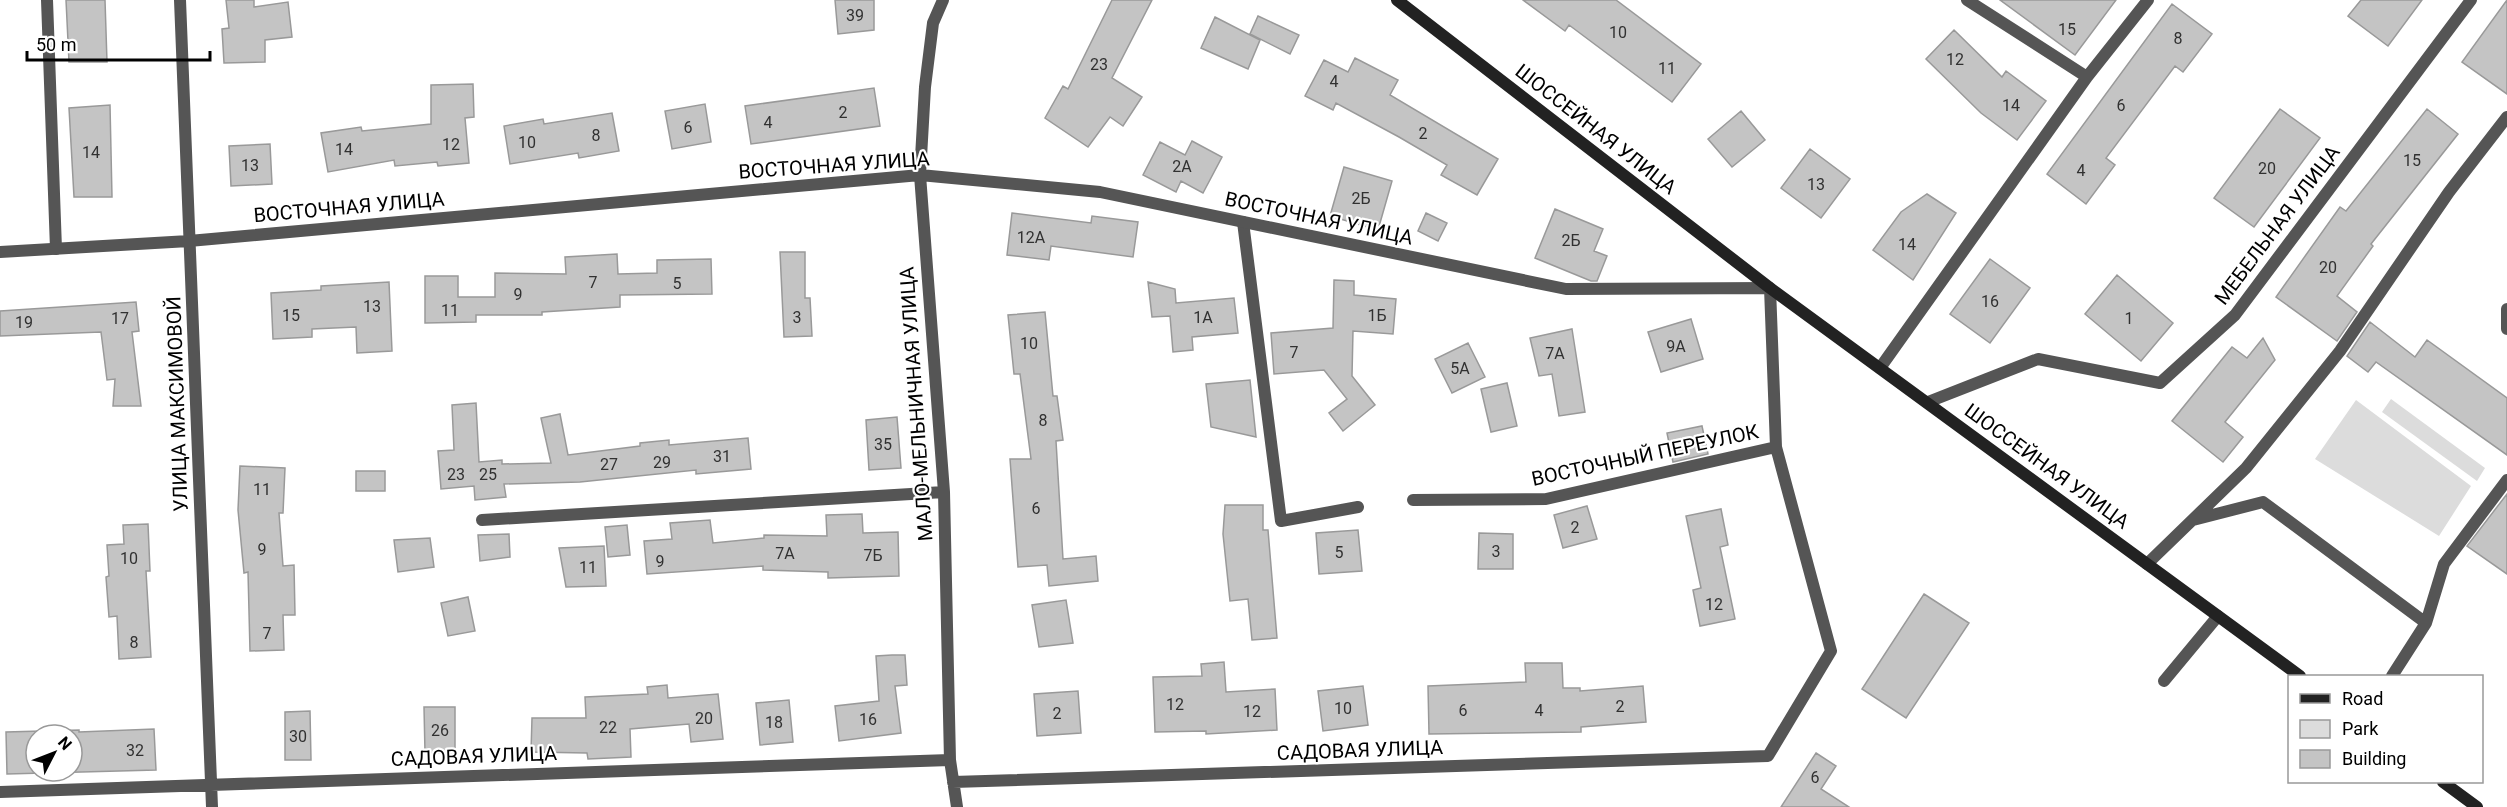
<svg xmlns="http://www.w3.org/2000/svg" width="2507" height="807" font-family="Roboto,sans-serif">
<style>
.green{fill:#dcdcdc}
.building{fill:#c4c4c4;stroke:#999;stroke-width:1.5;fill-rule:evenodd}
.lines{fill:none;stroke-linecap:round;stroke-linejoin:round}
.service{stroke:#555;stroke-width:12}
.minor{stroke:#555;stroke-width:12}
.secondary{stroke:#222;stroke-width:12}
.labels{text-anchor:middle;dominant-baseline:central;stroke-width:4.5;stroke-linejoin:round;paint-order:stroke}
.number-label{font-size:16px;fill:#313131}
.street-label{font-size:20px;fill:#000;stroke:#fff}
</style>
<rect width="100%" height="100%" fill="#fff"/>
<path class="green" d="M2391 399 2485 468 2477 481 2382 412Z
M2356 400 2471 486 2439 536 2315 459Z"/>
<path class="building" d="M66 0H105L107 62H69Z
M226 0H254V7L288 2 292 37 265 40V62L224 63 222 29 229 28Z
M835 0H874V30L838 34Z
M1112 0H1152L1112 78 1142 97 1123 126 1110 117 1088 147 1045 118 1063 86 1068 89Z
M1523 0H1616L1701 64 1672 102 1569 25 1565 31Z
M2000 0H2116L2075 55Z
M2361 0H2422L2388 46 2348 16Z
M2507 0V94L2462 62Z
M2172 4 2212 34 2183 72 2175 66 2106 158 2115 165 2086 204 2047 174Z
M1258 16 1299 35 1290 54 1250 34Z
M1215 17 1260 40 1248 69 1201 48Z
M1954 30 2002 77 2006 71 2046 101 2017 140 1981 113 1926 59Z
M1355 58 1398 80 1390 95 1498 159 1477 195 1441 175 1447 165 1399 137 1336 103 1333 110 1305 96 1324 60 1348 72Z
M473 84 474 117 465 118 469 163 438 166 437 162 395 166 394 160 328 172 321 133 361 127 362 131 431 124V85Z
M874 88 880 126 751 144 745 106Z
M705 104 711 142 672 149 665 111Z
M110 105 112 197H74L69 108Z
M2280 109 2320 138 2254 227 2214 198Z
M2427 109 2458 134 2371 244 2373 246 2337 296 2357 312 2337 341 2276 297 2340 207 2346 211Z
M1741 111 1765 140 1732 167 1708 139Z
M612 113 619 151 579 158 578 153 510 164 504 126 543 119 544 124Z
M1192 141 1222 157 1203 193 1181 181 1176 192 1143 175 1160 142 1185 155Z
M270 144 272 184 231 186 229 146Z
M1810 149 1850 179 1821 218 1781 188Z
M1344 167 1392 181 1378 230 1330 216Z
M1927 194 1956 213 1913 280 1873 250 1901 212Z
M1555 209 1603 229 1594 251 1607 256 1597 281H1591L1535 258Z
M1012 213 1091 223 1092 216 1138 222 1133 257 1051 246 1049 260 1007 255Z
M1426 213 1447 223 1438 241 1418 231Z
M780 252H805V298H810L812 336 784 337Z
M617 254 618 274 657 273V260L711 259 712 294 620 295V307L542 312V315H476V322L425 323V276H458V297H495V273L566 274 565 257Z
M1990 259 2030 288 1990 343 1950 314Z
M2117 275 2173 323 2141 361 2085 314Z
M1334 280 1354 281V295L1396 299 1393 334 1353 331 1352 376 1375 405 1343 431 1329 413 1347 399 1324 370 1274 374 1271 333 1333 328Z
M389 282 392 351 357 353 356 327 312 329V337L273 339 271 293 321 290V286Z
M1148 282 1175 289 1176 303 1234 298 1238 333 1192 337 1193 350 1173 352 1170 316 1152 317Z
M136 302 139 331 132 332 141 406H113L115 379 107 380 101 332 0 336V311Z
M1045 312 1053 396H1057L1063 440 1056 441 1063 559 1096 556 1098 581 1049 586 1047 565 1018 567 1010 459H1031L1020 374H1014L1008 315Z
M1691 319 1703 359 1661 372 1648 332Z
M2370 322 2415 357 2427 340 2507 398V455L2376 362 2368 372 2347 356Z
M1572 329 1585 412 1559 416 1552 374 1539 376 1530 338Z
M2263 338 2275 360 2225 422 2243 437 2223 462 2172 421 2232 347 2247 358Z
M1468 343 1485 377 1452 393 1435 359Z
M1250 380 1256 437 1211 427 1206 384Z
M1507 383 1517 426 1491 432 1481 389Z
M476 403 479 462 502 460V464L551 463 541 418 560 414 568 455 640 446V443L669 440V445L748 438 751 469 696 474V470L580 482 504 484 506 497 475 500 474 486 441 489 438 451 454 450 452 405Z
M897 417 901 468 869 470 866 420Z
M1702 426 1708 454 1673 462 1667 433Z
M240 466 285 468 283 513H279L283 566 294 565 295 615H283L284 650 250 651 248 572 244 573 238 510Z
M356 471H385V491H356Z
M2507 494V574L2467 546Z
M1225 505H1263V530H1268L1277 638 1252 640 1248 599 1230 601 1223 534Z
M1587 506 1597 539 1563 548 1554 515Z
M1721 509 1728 545 1720 547 1735 619 1700 626 1693 590 1701 588 1686 516Z
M862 514 863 533 898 532 899 576 828 578V572L763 570V566L647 574 644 541 672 539 670 523 710 520 713 543 764 538V535L827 536 826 515Z
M148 524 150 571H146L151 657 119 659 117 616 109 617 106 577 109 576 107 545 124 544 123 525Z
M627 525 630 555 608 557 605 527Z
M1358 530 1362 571 1319 574 1316 533Z
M1479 533 1513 534V569H1478Z
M509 534 510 557 480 561 478 535Z
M430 538 434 567 398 572 394 540Z
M604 546 606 586 566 587 559 548Z
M1924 594 1969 623 1906 718 1862 689Z
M468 597 475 631 448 636 441 603Z
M1066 600 1073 643 1039 647 1032 605Z
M892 655H905L907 685 895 686 901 733 839 741 835 706 879 701 876 656Z
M1224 662 1226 692 1275 689 1277 730 1206 734V731L1155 732 1153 677 1202 676 1201 664Z
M1525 663H1562L1563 688H1580V691L1643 686 1646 722 1581 727V732L1429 734 1428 686 1526 682Z
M667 685 668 698 718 694 723 739 691 742 689 724 630 729 631 757 588 759 587 753 531 752 532 718H586L585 697 648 694 647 687Z
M1363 686 1368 725 1323 731 1318 691Z
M1078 691 1081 733 1037 736 1034 694Z
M789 700 793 742 760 745 756 703Z
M424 707H455V753H425Z
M310 711 311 760H285V712Z
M154 729 156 770 7 774 6 732 79 730V732ZM36 735H72V771H36Z
M1816 753 1836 766 1821 789 1849 807H1781Z"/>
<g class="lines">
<path class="service" d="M47 0 56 249
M1243 222 1281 521 1358 507
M2507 309V329
M2193 520 2263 502 2426 623
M2147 564 2246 468 2340 351 2449 192 2507 117
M2392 676 2426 623 2444 564 2507 480
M2164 681 2218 616"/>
<path class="minor" d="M180 0 212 807
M943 0 933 23 925 87 920 175 944 492 950 760 957 807
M1967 0 2087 77
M0 252 189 241 920 175 1100 192 1566 289 1770 288 1776 447 1831 651 1768 756 953 782
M1880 368 2087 77 2148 0
M1928 402 2038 359 2160 383 2235 315 2471 0
M1413 500 1546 499 1776 447
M482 520 944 492
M0 792 950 760"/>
<path class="secondary" d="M1397 0 1770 288 2300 676
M2443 782 2477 807"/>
</g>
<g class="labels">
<g class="number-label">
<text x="855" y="15">39</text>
<text x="2067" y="29">15</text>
<text x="1618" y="32">10</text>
<text x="2178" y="38">8</text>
<text x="1955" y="59">12</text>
<text x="1099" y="64">23</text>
<text x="1667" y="68">11</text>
<text x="1334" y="81">4</text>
<text x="2011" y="105">14</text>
<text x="2121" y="105">6</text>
<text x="843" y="112">2</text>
<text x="768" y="122">4</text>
<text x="688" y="127">6</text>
<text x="1423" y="133">2</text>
<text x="596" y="135">8</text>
<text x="527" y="142">10</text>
<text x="451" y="144">12</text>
<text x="344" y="149">14</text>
<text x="91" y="152">14</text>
<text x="2412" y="160">15</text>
<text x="250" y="165">13</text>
<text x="1182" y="166">2А</text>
<text x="2267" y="168">20</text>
<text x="2081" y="170">4</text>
<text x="1816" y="184">13</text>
<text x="1361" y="198">2Б</text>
<text x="1031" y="237">12А</text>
<text x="1571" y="240">2Б</text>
<text x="1907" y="244">14</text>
<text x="2328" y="267">20</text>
<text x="593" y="282">7</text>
<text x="677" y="283">5</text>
<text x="518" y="294">9</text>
<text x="1990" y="301">16</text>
<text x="372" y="306">13</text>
<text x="450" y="310">11</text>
<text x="291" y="315">15</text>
<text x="1377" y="315">1Б</text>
<text x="797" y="317">3</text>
<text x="1203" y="317">1А</text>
<text x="120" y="318">17</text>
<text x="2129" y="318">1</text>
<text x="24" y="322">19</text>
<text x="1029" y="343">10</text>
<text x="1676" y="346">9А</text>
<text x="1294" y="352">7</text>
<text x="1555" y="353">7А</text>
<text x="1460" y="368">5А</text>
<text x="1043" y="420">8</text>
<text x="883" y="444">35</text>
<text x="722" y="456">31</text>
<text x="662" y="462">29</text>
<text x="609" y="464">27</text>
<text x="456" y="474">23</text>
<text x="488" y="474">25</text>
<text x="262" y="489">11</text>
<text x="1036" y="508">6</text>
<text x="1575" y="527">2</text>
<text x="262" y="549">9</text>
<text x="1496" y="551">3</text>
<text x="1339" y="552">5</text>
<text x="785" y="553">7А</text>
<text x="873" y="555">7Б</text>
<text x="129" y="558">10</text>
<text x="660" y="561">9</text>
<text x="588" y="567">11</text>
<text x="1714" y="604">12</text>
<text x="267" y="633">7</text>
<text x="134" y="642">8</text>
<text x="1175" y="704">12</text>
<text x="1620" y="706">2</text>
<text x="1343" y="708">10</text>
<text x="1463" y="710">6</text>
<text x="1539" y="710">4</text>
<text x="1252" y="711">12</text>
<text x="1057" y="713">2</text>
<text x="704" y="718">20</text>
<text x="868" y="719">16</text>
<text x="774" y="722">18</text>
<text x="608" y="727">22</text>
<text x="440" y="730">26</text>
<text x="298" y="736">30</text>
<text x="135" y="750">32</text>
<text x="1815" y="777">6</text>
</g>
<g class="street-label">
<text transform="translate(1596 129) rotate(38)">ШОССЕЙНАЯ УЛИЦА</text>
<text transform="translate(834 165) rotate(-4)">ВОСТОЧНАЯ УЛИЦА</text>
<text transform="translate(349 207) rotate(-5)">ВОСТОЧНАЯ УЛИЦА</text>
<text transform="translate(1319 218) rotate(12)">ВОСТОЧНАЯ УЛИЦА</text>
<text transform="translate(2277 225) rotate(-53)">МЕБЕЛЬНАЯ УЛИЦА</text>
<text transform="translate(177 404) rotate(-92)">УЛИЦА МАКСИМОВОЙ</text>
<text transform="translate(916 404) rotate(-94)">МАЛО-МЕЛЬНИЧНАЯ УЛИЦА</text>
<text transform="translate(1645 455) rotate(-12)">ВОСТОЧНЫЙ ПЕРЕУЛОК</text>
<text transform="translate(2047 466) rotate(36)">ШОССЕЙНАЯ УЛИЦА</text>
<text transform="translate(1360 750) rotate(-2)">САДОВАЯ УЛИЦА</text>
<text transform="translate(474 756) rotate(-2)">САДОВАЯ УЛИЦА</text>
</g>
</g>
<rect x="2288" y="675" width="195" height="108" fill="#ffffff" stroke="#999999" stroke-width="1.5"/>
<rect x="2300" y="694" width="30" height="9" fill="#222222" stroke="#999999" stroke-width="1.5"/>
<text x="2342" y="705" font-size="18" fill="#000000">Road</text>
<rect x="2300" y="720" width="30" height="18" fill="#dcdcdc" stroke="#999999" stroke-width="1.5"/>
<text x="2342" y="735" font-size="18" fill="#000000">Park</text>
<rect x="2300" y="750" width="30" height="18" fill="#c4c4c4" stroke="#999999" stroke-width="1.5"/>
<text x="2342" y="765" font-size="18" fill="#000000">Building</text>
<g transform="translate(54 753) rotate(48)"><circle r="28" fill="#ffffff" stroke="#999999" stroke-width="1.5"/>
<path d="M0-4.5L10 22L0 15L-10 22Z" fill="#000000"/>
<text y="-9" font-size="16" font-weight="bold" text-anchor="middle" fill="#000000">N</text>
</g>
<path d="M27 51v9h183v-9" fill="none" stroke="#000000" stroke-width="3"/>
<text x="36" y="51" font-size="18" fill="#000000" stroke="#ffffff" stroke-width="4.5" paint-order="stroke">50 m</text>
</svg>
